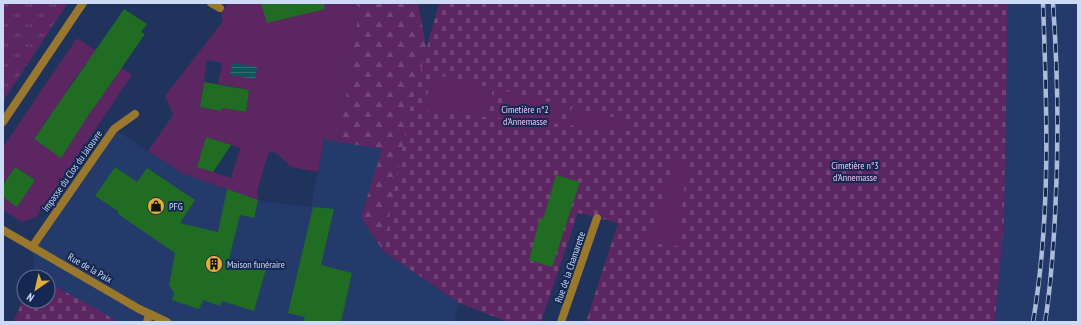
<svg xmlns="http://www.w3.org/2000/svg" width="1081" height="325" font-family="'PT Sans Narrow',sans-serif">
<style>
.built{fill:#233a6b}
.grass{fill:url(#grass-tufts)}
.forest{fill:url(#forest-firs)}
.cemetery{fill:url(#cemetery-stones)}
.green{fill:#5c2662;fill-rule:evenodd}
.water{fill:url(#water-rules)}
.building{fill:#216c23}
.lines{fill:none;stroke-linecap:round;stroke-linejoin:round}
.lane{stroke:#99772d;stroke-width:8}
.street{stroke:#99772d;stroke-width:8}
.rail-casing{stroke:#adbcd9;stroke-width:4.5}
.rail{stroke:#152852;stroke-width:3;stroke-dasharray:9;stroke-linecap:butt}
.labels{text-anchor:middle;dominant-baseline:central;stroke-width:4;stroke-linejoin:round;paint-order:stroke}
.park-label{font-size:10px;fill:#f2c7f5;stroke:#152852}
.street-label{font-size:10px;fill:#ccdaf5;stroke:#152852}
.poi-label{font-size:10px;fill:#ccdaf5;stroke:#152852;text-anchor:start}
</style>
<defs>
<pattern id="grass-tufts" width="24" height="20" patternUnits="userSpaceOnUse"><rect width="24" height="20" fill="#5c2662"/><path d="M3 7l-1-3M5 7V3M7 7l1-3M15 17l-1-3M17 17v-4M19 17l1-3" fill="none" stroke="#724579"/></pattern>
<pattern id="forest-firs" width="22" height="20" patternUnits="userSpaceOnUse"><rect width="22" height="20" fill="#5c2662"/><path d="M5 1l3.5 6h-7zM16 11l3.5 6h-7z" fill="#724579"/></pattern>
<pattern id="cemetery-stones" width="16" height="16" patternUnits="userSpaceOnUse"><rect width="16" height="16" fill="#5c2662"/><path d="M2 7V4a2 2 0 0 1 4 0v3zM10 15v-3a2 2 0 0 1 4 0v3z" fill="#724579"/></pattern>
<pattern id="water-rules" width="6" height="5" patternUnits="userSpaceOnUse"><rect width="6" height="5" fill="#10555b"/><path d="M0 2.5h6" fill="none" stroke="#326d73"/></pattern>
</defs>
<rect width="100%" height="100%" fill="#1f335d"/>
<path class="built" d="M1008 3H1078V314L1077 322H996L995 321 1004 220Z
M114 129 182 173 265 202 311 207 324 139 382 148 383 251 459 303 454 322H119L48 282V277H40L35 274 32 247Z"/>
<path class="grass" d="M3 3H68L3 101Z"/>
<path class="forest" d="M355 3H418L427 51 409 113 383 251 361 217 382 149 339 142 359 8Z"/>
<path class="cemetery" d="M439 3H1008L1004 220 995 321 993 322H586L618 223 578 213 541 322H508L459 303 383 251 409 113Z
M48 282 119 322H13L24 298V301H48Z"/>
<path class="green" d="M228 3H355L359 8 339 142 324 139 318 172 291 167 276 153 269 151 257 191 258 200 182 173 148 151 173 115 165 96 223 21 221 15ZM207 60 222 63 218 84 249 90 246 112 222 108 221 111 200 107ZM206 137 240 148 231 178 198 167Z
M77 38 132 75 36 217 22 222 3 210V197L17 206 35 180 15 167 4 183 3 182V147ZM86 63 113 80 94 108 67 90ZM50 115 76 134 61 157 34 139Z
M433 74 493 88 487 117 423 110Z
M505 91 562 105 557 124 498 118Z
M572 107 632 122 630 131 567 125Z
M682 159 686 162 687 165 678 246 648 243 673 164 676 160Z"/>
<path class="water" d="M232 63 257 67 255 79 230 75Z"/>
<path class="building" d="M261 3H324L325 9 267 23Z
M124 9 147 24 141 32 145 34 94 108H93L61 158 34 139Z
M204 82 249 90 246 112 222 108 221 111 200 107Z
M206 137 231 145 213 172 197 167Z
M15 167 35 180 17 207 3 197V185Z
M115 167 137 182 147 168 195 200 180 223 218 232 227 189 258 200 254 218 240 215 229 259 266 269 254 311 222 301 220 306 203 300 199 309 172 300 174 293 169 285 175 253 118 214V211L95 196Z
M556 175 580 182 552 267 529 260 540 218 543 219Z
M313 207 334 209 321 265 352 273 341 322H303L305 317 288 313Z"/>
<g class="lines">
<path class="lane" d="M211 3 220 8
M32 247 114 129 135 114
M147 322 149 314"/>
<path class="street" d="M3 122 83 3
M3 230 139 309 167 322
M561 322 597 218"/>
<g class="rail-casing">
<path id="rail" d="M1033 322C1051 217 1047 109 1043 3
M1045 322C1051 287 1053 252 1055 216 1059 145 1058 74 1053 3"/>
</g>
<use href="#rail" class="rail"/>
</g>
<defs>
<g id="shop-disc" transform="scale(0.9)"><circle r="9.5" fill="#e3ae35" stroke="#152852"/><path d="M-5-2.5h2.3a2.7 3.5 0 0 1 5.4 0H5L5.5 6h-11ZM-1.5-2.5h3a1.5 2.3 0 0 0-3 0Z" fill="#111"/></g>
<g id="building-disc" transform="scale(0.9)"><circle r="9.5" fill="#e3ae35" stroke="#152852"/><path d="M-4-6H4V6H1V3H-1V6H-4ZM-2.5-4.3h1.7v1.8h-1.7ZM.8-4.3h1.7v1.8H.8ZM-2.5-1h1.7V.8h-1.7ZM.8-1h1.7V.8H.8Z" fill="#111"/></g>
</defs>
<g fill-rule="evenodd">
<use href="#shop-disc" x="156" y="206"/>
<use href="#building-disc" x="214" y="264"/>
</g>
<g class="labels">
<g class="park-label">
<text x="525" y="109">Cimetière n°2<tspan x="525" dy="12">d'Annemasse</tspan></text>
<text x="855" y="165">Cimetière n°3<tspan x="855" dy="12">d'Annemasse</tspan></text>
</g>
<g class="street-label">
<text transform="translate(72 171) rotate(-55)">Impasse du Clos du Jalouvre</text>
<text transform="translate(570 267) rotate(-71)">Rue de la Chamarette</text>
<text transform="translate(90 268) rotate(30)">Rue de la Paix</text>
</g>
<g class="poi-label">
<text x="169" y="206">PFG</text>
<text x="227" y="264">Maison funéraire</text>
</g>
</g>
<rect width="1081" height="325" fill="none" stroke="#ccdaf5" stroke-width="8"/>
<g transform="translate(36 289) rotate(214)"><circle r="19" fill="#152852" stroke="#5e6f93"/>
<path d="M0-3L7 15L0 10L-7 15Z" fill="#e3ae35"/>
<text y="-6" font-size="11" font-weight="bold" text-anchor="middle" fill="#ccdaf5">N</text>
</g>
</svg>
